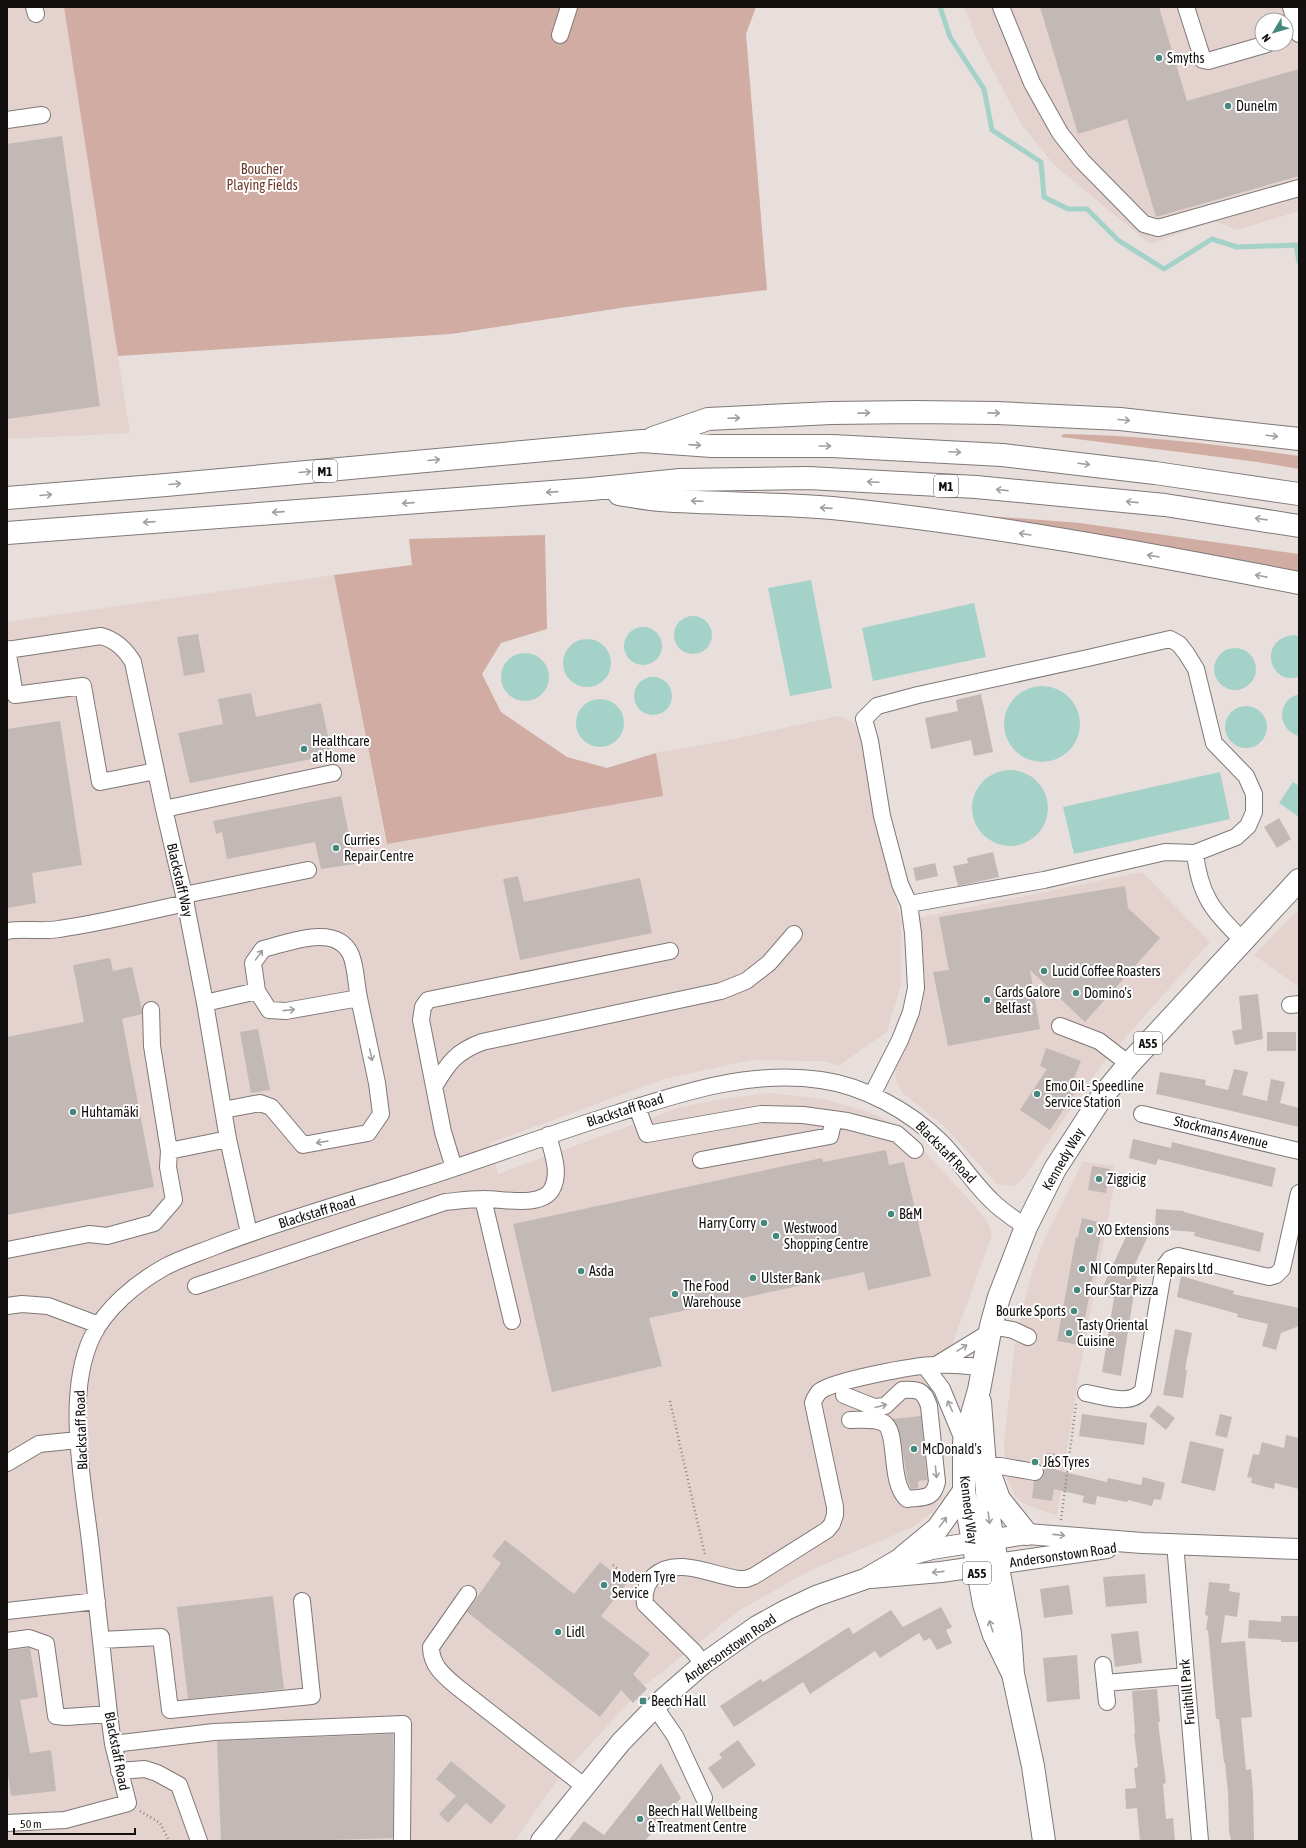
<svg xmlns="http://www.w3.org/2000/svg" width="1306" height="1848" font-family="'Asap Condensed',sans-serif">
<style>
.built{fill:#e3d2cd;fill-rule:evenodd}
.green{fill:#d0aca2}
.water{fill:#a4d1c8}
.lines{fill:none;stroke-linecap:round;stroke-linejoin:round}
.stream{stroke:#a4d1c8;stroke-width:5}
.building{fill:#c2b9b7}
.minor-casing{stroke:#7f7876;stroke-width:18}
.major-casing{stroke:#7f7876;stroke-width:22}
.highway-casing{stroke:#7f7876;stroke-width:24}
.path{stroke:#8a8382;stroke-width:2.5;stroke-dasharray:1 3;stroke-linecap:butt}
.minor{stroke:#fff;stroke-width:16}
.major{stroke:#fff;stroke-width:20}
.highway{stroke:#fff;stroke-width:22}
.oneway{stroke:#a19f9f}
.poi-dot{fill:#45897e;stroke:#fff;stroke-width:1.5}
.labels{text-anchor:middle;dominant-baseline:central;stroke-width:4;stroke-linejoin:round;paint-order:stroke}
.shield{fill:#fff;stroke:#5a5857;stroke-width:1}
.shield-label{font-size:13px;font-weight:bold;fill:#13100f}
.poi-label{font-size:14px;fill:#13100f;stroke:#fff;text-anchor:start}
.park-label{font-size:14px;fill:#6e392b;stroke:#fff}
.street-label{font-size:14px;fill:#13100f;stroke:#fff}
</style>
<rect width="100%" height="100%" fill="#e8dfdd"/>
<path class="built" d="M7 7H64L130 433 7 439Z
M964 7H1299V211L1237 230 1215 221 1150 244 1055 166 1021 124 978 42ZM1262 20H1286V44H1262Z
M334 575 386 843 662 796 656 753 729 740 839 716 854 723 861 740 901 922V985L887 1032 838 1066 823 1061 752 1060 664 1079 490 1143 498 1174 681 1107 727 1098 771 1093 823 1099 869 1112 891 1123 911 1137 973 1204 988 1223 992 1235 933 1397 946 1478 942 1498 933 1512 911 1528 809 1571 740 1610 658 1675 646 1684 560 1777 514 1841H7V622Z
M1142 872 1210 942 1103 1063 1022 1180 1015 1185 1010 1186 997 1184 945 1127 905 1095 899 1088 896 1081 895 1069 918 1011 925 976 916 918Z
M1299 909V987L1254 955Z
M1083 1161 1114 1166 1113 1192 1078 1378 1057 1515 1037 1509 1023 1503 1015 1496 1006 1476 1004 1445 1014 1351 1020 1319 1033 1269 1046 1236Z"/>
<path class="green" d="M64 7H756L746 34 767 290 627 307 451 334 118 356Z
M1063 434C1143 435 1221 445 1299 456V469L1258 462 1061 437Z
M977 515 1080 523 1299 554V572L1200 553 988 521Z
M545 535 547 629 501 643 482 674 501 712 567 757 607 768 656 753 663 796 387 844 334 575 412 565 409 539Z"/>
<path class="water" d="M811 580 832 688 790 696 768 588Z
M974 603 986 657 873 681 862 628Z
M674 635a19 19 0 1 1 38 0a19 19 0 1 1-38 0Z
M624 646a19 19 0 1 1 38 0a19 19 0 1 1-38 0Z
M1294 635 1299 636V677C1269 686 1257 639 1294 635Z
M563 663a24 24 0 1 1 48 0a24 24 0 1 1-48 0Z
M1214 669a21 21 0 1 1 42 0a21 21 0 1 1-42 0Z
M501 677a24 24 0 1 1 48 0a24 24 0 1 1-48 0Z
M634 696a19 19 0 1 1 38 0a19 19 0 1 1-38 0Z
M1004 724a38 38 0 1 1 76 0a38 38 0 1 1-76 0Z
M1299 694V736C1277 730 1276 700 1299 694Z
M576 723a24 24 0 1 1 48 0a24 24 0 1 1-48 0Z
M1225 727a21 21 0 1 1 42 0a21 21 0 1 1-42 0Z
M972 808a38 38 0 1 1 76 0a38 38 0 1 1-76 0Z
M1220 772 1230 819 1074 854 1063 807Z
M1293 782 1299 786V817L1279 803Z"/>
<g class="lines">
<path class="stream" d="M940 7 950 37 984 89 992 130 1041 162 1044 197 1068 209H1087L1118 240 1164 269 1212 239 1237 247 1296 245 1299 262"/>
</g>
<path class="building" d="M1040 7H1159L1187 101 1299 69V176L1156 217 1127 119 1078 134Z
M62 136 100 406 7 419V144Z
M198 634 205 672 184 676 177 637Z
M251 693 256 717 321 703 332 755 190 783 178 733 223 724 218 699Z
M981 694 993 752 974 756 971 740 931 749 925 718 958 711 956 700Z
M60 721 82 865 32 873 36 903 7 908V729Z
M341 796 355 864 321 869 315 842 227 859 222 832 216 834 213 821Z
M1279 818 1291 839 1277 848 1264 827Z
M993 852 999 877 958 886 953 866 968 863 967 858Z
M935 863 938 876 916 881 913 868Z
M518 876 524 902 640 878 652 933 520 960 503 879Z
M1125 886 1128 908 1160 938 1085 1022 1030 970 1040 1029 948 1046 933 972 949 970 939 917Z
M110 958 113 971 132 967 142 1010V1014L122 1019 154 1187 7 1215V1037L84 1022 73 965Z
M1258 994 1263 1039 1235 1045 1232 1031 1242 1029 1239 996Z
M258 1029 270 1090 251 1093 240 1032Z
M1267 1032H1296V1051H1267Z
M1046 1048 1081 1061 1069 1091 1074 1094 1050 1130 1020 1110 1047 1069 1040 1066Z
M1234 1069 1248 1072 1242 1095 1267 1101 1271 1079 1285 1082 1280 1103 1299 1108V1127L1189 1101 1156 1094 1160 1072 1206 1080 1205 1085 1228 1090Z
M1133 1139 1171 1148 1172 1142 1276 1168 1272 1187 1158 1159 1156 1165 1129 1158Z
M886 1150 889 1165 904 1162 931 1276 868 1290 864 1272 649 1318 662 1366 552 1392 513 1224 822 1158 823 1162Z
M1092 1166 1110 1169 1106 1193 1088 1190Z
M1156 1209 1184 1211V1212L1264 1233 1260 1252 1194 1236 1195 1232 1155 1229Z
M1082 1218 1103 1223 1080 1345 1057 1341 1076 1237H1078Z
M1130 1228 1148 1236 1131 1273 1137 1274 1121 1376 1102 1372 1114 1298 1099 1295Z
M1181 1276 1234 1291 1233 1294 1299 1308V1326L1281 1333 1276 1350 1262 1346 1268 1324 1237 1317 1238 1314 1177 1297Z
M1175 1329 1192 1333 1185 1370H1187L1183 1398 1163 1395Z
M1158 1405 1175 1418 1166 1430 1149 1416Z
M1082 1414 1147 1423 1144 1445 1079 1436Z
M1220 1414 1232 1417 1227 1438 1215 1435Z
M921 1416 927 1480 918 1481V1488L911 1489 907 1478 900 1434 893 1419Z
M1286 1435 1299 1438V1489L1275 1483 1274 1489 1251 1483 1252 1478 1247 1477 1253 1454 1259 1455 1262 1442 1284 1448Z
M1190 1441 1224 1449 1215 1491 1181 1483Z
M1047 1453 1059 1454 1056 1470 1107 1482 1108 1478 1141 1485 1143 1477 1165 1483 1161 1500 1154 1499 1152 1506 1128 1500 1127 1502 1097 1496 1095 1505 1082 1502 1084 1496 1054 1489 1052 1501 1032 1498 1034 1481 1043 1478Z
M505 1540 574 1594 600 1562 627 1583 601 1616 650 1654 633 1674 647 1689 633 1703 621 1690 600 1717 467 1612 501 1563 492 1556Z
M1145 1574 1147 1603 1106 1607 1103 1577Z
M1209 1582 1230 1584 1229 1591 1240 1593 1237 1617 1225 1615 1221 1643 1245 1641 1252 1717 1241 1718 1246 1770 1251 1769 1253 1793 1254 1841H1231L1229 1831 1228 1792 1225 1763H1224L1219 1719H1216L1208 1630H1206L1208 1616 1205 1615Z
M1069 1585 1073 1614 1044 1618 1040 1589Z
M273 1596 284 1689 188 1699 177 1607Z
M941 1607 952 1627 946 1630 952 1643 937 1650 930 1638 924 1641 919 1633 880 1658 875 1651 810 1694 803 1682 734 1727 720 1706 761 1679 763 1682 849 1627 853 1634 891 1610 903 1627Z
M1281 1616H1299V1642H1281V1640L1248 1638 1249 1620 1281 1622Z
M1138 1631 1142 1663 1115 1667 1111 1634Z
M28 1648H30L38 1697 20 1700 30 1753 51 1750 56 1791 11 1796 7 1768V1650Z
M1077 1655 1080 1699 1047 1702 1043 1658Z
M1157 1689 1160 1722H1158L1166 1783 1163 1784 1166 1819 1173 1818 1175 1841H1140L1137 1808 1126 1809 1125 1789 1136 1788 1134 1768 1138 1767 1134 1734 1135 1733 1132 1691Z
M393 1734V1838L304 1841H221L217 1741Z
M738 1740 756 1765 723 1789 708 1768 722 1758 719 1754Z
M451 1761 506 1806 491 1824 466 1803 448 1823 439 1814 456 1796 436 1779Z
M661 1763 681 1798 645 1841H568L584 1821 604 1835Z"/>
<g class="lines">
<g class="minor-casing">
<path id="minor" d="M34 7 36 14
M1001 7 1032 83 1060 133 1082 161 1144 224 1158 228 1299 188
M1186 7 1203 60 1208 61 1267 44
M1291 7 1299 34
M560 35 569 7
M7 120 42 115
M7 649 15 695 83 686 100 782 156 771
M7 650 101 636C116 640 125 649 133 662L164 809 184 895 205 1003 228 1139 249 1233
M164 809 333 773
M1195 853C1200 897 1213 910 1242 940
M184 895 308 870
M7 931C24 928 42 932 59 929 102 923 144 912 186 903
M257 991 253 963 263 949C288 943 337 922 351 955 356 967 356 984 359 998
M205 1003 257 991 269 1010 286 1011 359 998 377 1083 381 1114 368 1133 303 1145 271 1107 260 1103 223 1110
M1290 1005 1299 1004
M151 1010 152 1046 169 1151
M1060 1026 1099 1041 1129 1064
M435 1085C449 1062 456 1052 482 1042L721 991 746 981 769 963 794 934
M872 1095 900 1040 911 1012 916 988 913 933 909 904 900 884 882 816 870 741 864 719 877 706 918 695 1088 658 1170 639 1179 644 1186 653 1196 669 1214 743 1246 776 1254 794V812L1248 826 1236 837 1195 853 1165 852 1044 880 909 904
M637 1107 647 1134 761 1114 803 1115 847 1121 897 1134 915 1150
M1142 1114 1299 1151
M701 1160 830 1136 834 1119
M454 1168 443 1132 421 1020 423 1007 428 1000 670 951
M483 1199 512 1321
M7 1250 89 1234 107 1236 154 1223 174 1200 168 1167 169 1151 228 1139
M196 1286 445 1202C457 1201 469 1199 482 1199 499 1198 541 1209 552 1189 561 1172 552 1152 548 1135
M7 1306 22 1304 48 1306 99 1325
M991 1326 1013 1330 1028 1337
M936 1365 990 1332
M925 1366 942 1389 964 1442
M1086 1393C1104 1396 1131 1407 1143 1390L1164 1267 1170 1259 1178 1256 1269 1277 1276 1275 1282 1269 1299 1193
M844 1395 874 1407 885 1406 902 1390C918 1389 924 1390 929 1406L937 1482C933 1500 923 1497 907 1499 888 1481 899 1433 884 1423 874 1418 860 1420 850 1420
M7 1463 39 1444 78 1440
M975 1466H1000L1035 1472
M1175 1543 1200 1841
M468 1594 431 1647C431 1665 443 1675 456 1686L584 1786
M7 1611 97 1601
M101 1640 161 1637 170 1710 312 1696 302 1601
M7 1641 29 1638 46 1644 56 1716 66 1717 109 1714
M703 1664 694 1652 645 1604C642 1580 659 1566 683 1567 701 1568 720 1576 738 1579H746L754 1576 827 1530 832 1524 835 1515V1507L813 1403C814 1399 816 1396 819 1392 831 1381 916 1365 936 1365 951 1364 967 1366 982 1367
M1103 1665 1107 1702
M1105 1683 1186 1676
M655 1707 675 1736 704 1798
M113 1744 214 1732 403 1724 402 1841
M119 1771 145 1769 157 1773 179 1785 199 1841
M7 1823 65 1820 128 1803 113 1744 109 1714C103 1659 97 1604 91 1550 84 1486 64 1396 92 1337 106 1308 135 1284 163 1268 179 1259 199 1253 216 1246 280 1221 348 1202 414 1181 482 1160 549 1134 618 1113 684 1092 750 1070 821 1080 864 1086 909 1111 940 1141 959 1160 973 1183 992 1201 1002 1211 1014 1219 1026 1227"/>
</g>
<g class="major-casing">
<path id="major" d="M871 1578 941 1572 1107 1548
M541 1841 621 1742 664 1698 703 1664 757 1626 786 1610 816 1596 865 1579 903 1557 932 1549 1027 1534 1142 1543 1299 1549"/>
</g>
<g class="highway-casing">
<path id="highway" d="M653 438 708 419 831 413 914 412 997 413 1120 419 1299 439
M619 494C633 496 646 499 660 500 717 504 775 503 832 508 989 524 1145 553 1299 583
M7 498 166 485 642 441 712 446H832L1002 455 1155 473 1299 494
M7 533 591 489 680 480 808 478 976 487 1165 505 1299 526
M980 1402 989 1518 1010 1633 1013 1674 1033 1766 1044 1841
M991 1477 999 1499 1027 1534
M903 1557 938 1528 964 1491
M1013 1674 994 1635 984 1604 964 1491V1442L979 1390 991 1326 999 1297 1026 1227 1055 1169 1101 1098 1129 1064 1299 880"/>
</g>
<path class="path" d="M670 1401 705 1555
M1061 1520 1076 1404
M613 1565 632 1581
M140 1811 160 1823 169 1841"/>
<use href="#minor" class="minor"/>
<use href="#major" class="major"/>
<use href="#highway" class="highway"/>
</g>
<defs><path id="oneway-shaft" d="M-6 0H5M1.5-3L5.5 0L1.5 3" fill="none" stroke-width="1.6" stroke-linecap="round" stroke-linejoin="round"/></defs>
<g class="oneway">
<use href="#oneway-shaft" transform="translate(864 413) rotate(-1)"/>
<use href="#oneway-shaft" transform="translate(994 413) rotate(1)"/>
<use href="#oneway-shaft" transform="translate(734 418) rotate(-2)"/>
<use href="#oneway-shaft" transform="translate(1124 420) rotate(5)"/>
<use href="#oneway-shaft" transform="translate(1272 436) rotate(7)"/>
<use href="#oneway-shaft" transform="translate(695 445) rotate(4)"/>
<use href="#oneway-shaft" transform="translate(825 446)"/>
<use href="#oneway-shaft" transform="translate(955 452) rotate(3)"/>
<use href="#oneway-shaft" transform="translate(434 460) rotate(-5)"/>
<use href="#oneway-shaft" transform="translate(1084 464) rotate(7)"/>
<use href="#oneway-shaft" transform="translate(305 472) rotate(-5)"/>
<use href="#oneway-shaft" transform="translate(873 482) rotate(-177)"/>
<use href="#oneway-shaft" transform="translate(175 484) rotate(-5)"/>
<use href="#oneway-shaft" transform="translate(1002 490) rotate(-174)"/>
<use href="#oneway-shaft" transform="translate(552 492) rotate(176)"/>
<use href="#oneway-shaft" transform="translate(46 495) rotate(-5)"/>
<use href="#oneway-shaft" transform="translate(697 501) rotate(-178)"/>
<use href="#oneway-shaft" transform="translate(1132 502) rotate(-174)"/>
<use href="#oneway-shaft" transform="translate(408 503) rotate(176)"/>
<use href="#oneway-shaft" transform="translate(826 508) rotate(-176)"/>
<use href="#oneway-shaft" transform="translate(278 512) rotate(176)"/>
<use href="#oneway-shaft" transform="translate(1261 519) rotate(-172)"/>
<use href="#oneway-shaft" transform="translate(149 522) rotate(176)"/>
<use href="#oneway-shaft" transform="translate(1025 534) rotate(-171)"/>
<use href="#oneway-shaft" transform="translate(1153 556) rotate(-170)"/>
<use href="#oneway-shaft" transform="translate(1261 576) rotate(-169)"/>
<use href="#oneway-shaft" transform="translate(259 955) rotate(-54)"/>
<use href="#oneway-shaft" transform="translate(289 1010) rotate(-6)"/>
<use href="#oneway-shaft" transform="translate(371 1055) rotate(78)"/>
<use href="#oneway-shaft" transform="translate(322 1142) rotate(170)"/>
<use href="#oneway-shaft" transform="translate(962 1348) rotate(-32)"/>
<use href="#oneway-shaft" transform="translate(881 1406) rotate(-15)"/>
<use href="#oneway-shaft" transform="translate(950 1406) rotate(-114)"/>
<use href="#oneway-shaft" transform="translate(936 1472) rotate(84)"/>
<use href="#oneway-shaft" transform="translate(989 1518) rotate(82)"/>
<use href="#oneway-shaft" transform="translate(943 1522) rotate(-54)"/>
<use href="#oneway-shaft" transform="translate(1059 1535) rotate(6)"/>
<use href="#oneway-shaft" transform="translate(938 1572) rotate(174)"/>
<use href="#oneway-shaft" transform="translate(991 1626) rotate(-108)"/>
</g>
<g class="poi-dot">
<circle cx="1159" cy="58" r="4"/>
<circle cx="1228" cy="106" r="4"/>
<circle cx="304" cy="749" r="4"/>
<circle cx="336" cy="848" r="4"/>
<circle cx="1044" cy="971" r="4"/>
<circle cx="1076" cy="993" r="4"/>
<circle cx="987" cy="1000" r="4"/>
<circle cx="1037" cy="1094" r="4"/>
<circle cx="73" cy="1112" r="4"/>
<circle cx="1099" cy="1179" r="4"/>
<circle cx="891" cy="1214" r="4"/>
<circle cx="764" cy="1223" r="4"/>
<circle cx="1090" cy="1230" r="4"/>
<circle cx="776" cy="1236" r="4"/>
<circle cx="1082" cy="1269" r="4"/>
<circle cx="581" cy="1271" r="4"/>
<circle cx="753" cy="1278" r="4"/>
<circle cx="1077" cy="1290" r="4"/>
<circle cx="675" cy="1294" r="4"/>
<circle cx="1074" cy="1311" r="4"/>
<circle cx="1069" cy="1333" r="4"/>
<circle cx="914" cy="1449" r="4"/>
<circle cx="1035" cy="1462" r="4"/>
<circle cx="604" cy="1585" r="4"/>
<circle cx="558" cy="1632" r="4"/>
<rect x="639" y="1697" width="8" height="8" rx="2"/>
<circle cx="640" cy="1819" r="4"/>
</g>
<g class="labels">
<g class="shield">
<rect x="313" y="460" width="24" height="22" rx="3"/>
<rect x="934" y="475" width="24" height="22" rx="3"/>
<rect x="1134" y="1032" width="28" height="22" rx="3"/>
<rect x="963" y="1562" width="28" height="22" rx="3"/>
</g>
<g class="shield-label">
<text x="325" y="471">M1</text>
<text x="946" y="486">M1</text>
<text x="1148" y="1043">A55</text>
<text x="977" y="1573">A55</text>
</g>
<g class="poi-label">
<text x="1167" y="58">Smyths</text>
<text x="1236" y="106">Dunelm</text>
<text x="312" y="741">Healthcare<tspan x="312" dy="16">at Home</tspan></text>
<text x="344" y="840">Curries<tspan x="344" dy="16">Repair Centre</tspan></text>
<text x="1052" y="971">Lucid Coffee Roasters</text>
<text x="995" y="992">Cards Galore<tspan x="995" dy="16">Belfast</tspan></text>
<text x="1084" y="993">Domino's</text>
<text x="1045" y="1086">Emo Oil - Speedline<tspan x="1045" dy="16">Service Station</tspan></text>
<text x="81" y="1112">Huhtamäki</text>
<text x="1107" y="1179">Ziggicig</text>
<text x="899" y="1214">B&amp;M</text>
<text x="756" y="1223" text-anchor="end">Harry Corry</text>
<text x="784" y="1228">Westwood<tspan x="784" dy="16">Shopping Centre</tspan></text>
<text x="1098" y="1230">XO Extensions</text>
<text x="1090" y="1269">NI Computer Repairs Ltd</text>
<text x="589" y="1271">Asda</text>
<text x="761" y="1278">Ulster Bank</text>
<text x="683" y="1286">The Food<tspan x="683" dy="16">Warehouse</tspan></text>
<text x="1085" y="1290">Four Star Pizza</text>
<text x="1066" y="1311" text-anchor="end">Bourke Sports</text>
<text x="1077" y="1325">Tasty Oriental<tspan x="1077" dy="16">Cuisine</tspan></text>
<text x="922" y="1449">McDonald's</text>
<text x="1043" y="1462">J&amp;S Tyres</text>
<text x="612" y="1577">Modern Tyre<tspan x="612" dy="16">Service</tspan></text>
<text x="566" y="1632">Lidl</text>
<text x="651" y="1701">Beech Hall</text>
<text x="648" y="1811">Beech Hall Wellbeing<tspan x="648" dy="16">&amp; Treatment Centre</tspan></text>
</g>
<g class="park-label">
<text x="262" y="169">Boucher<tspan x="262" dy="16">Playing Fields</tspan></text>
</g>
<g class="street-label">
<text transform="translate(180 880) rotate(77)">Blackstaff Way</text>
<text transform="translate(625 1110) rotate(-18)">Blackstaff Road</text>
<text transform="translate(1221 1132) rotate(14)">Stockmans Avenue</text>
<text transform="translate(946 1152) rotate(46)">Blackstaff Road</text>
<text transform="translate(1063 1159) rotate(-60)">Kennedy Way</text>
<text transform="translate(317 1212) rotate(-17)">Blackstaff Road</text>
<text transform="translate(81 1430) rotate(-92)">Blackstaff Road</text>
<text transform="translate(969 1510) rotate(83)">Kennedy Way</text>
<text transform="translate(1063 1555) rotate(-8)">Andersonstown Road</text>
<text transform="translate(730 1648) rotate(-35)">Andersonstown Road</text>
<text transform="translate(1187 1692) rotate(-95)">Fruithill Park</text>
<text transform="translate(117 1751) rotate(79)">Blackstaff Road</text>
</g>
</g>
<rect width="1306" height="1848" fill="none" stroke="#13100f" stroke-width="16"/>
<g transform="translate(1274 32) rotate(232)"><circle r="19" fill="#ffffff" stroke="#a19f9f"/>
<path d="M0-3L7 15L0 10L-7 15Z" fill="#45897e"/>
<text y="-6" font-size="11" font-weight="bold" text-anchor="middle" fill="#13100f">N</text>
</g>
<path d="M14 1828v6h121v-6" fill="none" stroke="#13100f" stroke-width="2"/>
<text x="20" y="1828" font-size="12" fill="#13100f" stroke="#ffffff" stroke-width="3" paint-order="stroke">50 m</text>
</svg>
